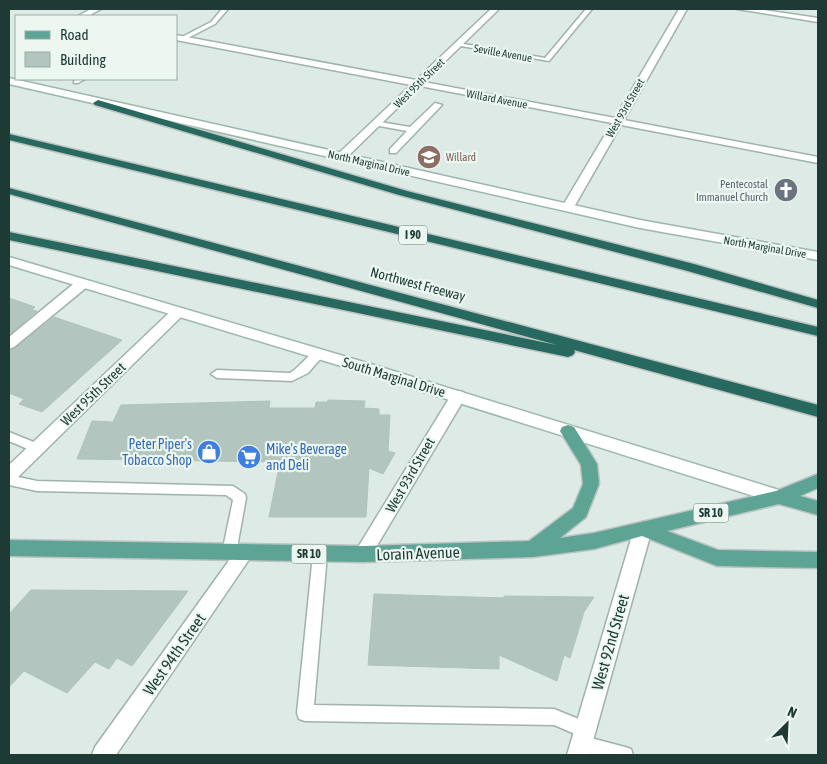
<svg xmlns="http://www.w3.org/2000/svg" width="827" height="764" font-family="'Asap Condensed',sans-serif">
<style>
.building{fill:#b2c5be;stroke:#afc4bc}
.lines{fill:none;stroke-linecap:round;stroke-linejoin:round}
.lane-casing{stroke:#a0b2ac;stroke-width:3}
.street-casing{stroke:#a0b2ac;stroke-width:3}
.secondary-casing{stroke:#9bb7ae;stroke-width:3}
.primary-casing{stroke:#bbc4c2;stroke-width:3}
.highway-casing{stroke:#bbc4c2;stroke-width:3}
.lane{fill:#fff;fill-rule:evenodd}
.street{fill:#fff;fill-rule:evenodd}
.secondary{fill:#fff;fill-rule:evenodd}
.primary{fill:#5da494;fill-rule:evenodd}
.highway{fill:#27695e;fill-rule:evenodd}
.labels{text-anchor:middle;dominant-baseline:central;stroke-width:4.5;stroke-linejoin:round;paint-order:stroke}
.far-street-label{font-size:11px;fill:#1d3b34;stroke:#edf7f2}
.far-education-label{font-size:11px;fill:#785e54;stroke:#edf7f2;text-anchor:start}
.far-worship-label{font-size:11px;fill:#5b616d;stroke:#edf7f2;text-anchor:end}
.shield{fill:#edf7f2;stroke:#5b736d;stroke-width:1}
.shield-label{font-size:12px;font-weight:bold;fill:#1d3b34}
.street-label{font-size:14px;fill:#1d3b34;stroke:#edf7f2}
.shop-label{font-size:14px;fill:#366cbe;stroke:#edf7f2;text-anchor:end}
.near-street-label{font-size:16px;fill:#1d3b34;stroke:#edf7f2}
</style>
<rect width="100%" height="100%" fill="#ddeae5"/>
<path class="building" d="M9 298 35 307 32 310 37 311 9 335Z
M54 317 122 340 42 412 19 404 24 399 9 393V351L15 348Z
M328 400 365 401 364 408 379 409V415H390L388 451 395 453 383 474 369 468 366 517H269L280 462 77 459 92 421 113 422 121 405 270 401 269 408H315L316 402H327Z
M31 590 188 591 132 666 117 658 109 669 95 662 67 693 24 671 9 687V614Z
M374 594 504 598V596L594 597 584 612 570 658 564 655 557 681 499 655V669L368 665Z"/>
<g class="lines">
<g class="lane-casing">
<path id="lane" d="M222 9H228L215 24 184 40H180V38L211 22Z
M586 9H592L549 61 455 45 458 43 545 58Z
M77 79H85L78 83H74V81Z
M435 103 442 105 396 153H390V149L407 131 374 125V121L410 127Z
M318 350 322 351 323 354 322 357 308 373 292 381 217 378 211 374 217 370 290 373C300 367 309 353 318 350Z
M9 432 41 445 43 448 41 451 37 453 9 441Z
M9 475 37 481 233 486 245 494 246 498 236 553 234 557 229 559 224 557 222 553 233 500 226 495 37 491 9 485Z
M320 548 325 550 327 554 314 705 554 709 591 724 593 730 591 736 587 737 625 747 631 749 633 755C614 755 594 757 575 750L573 744 575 738 580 736 554 725 305 721 299 719 297 713 313 554 315 550Z"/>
</g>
<g class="street-casing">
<path id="street" d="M91 9H101L88 16H78Z
M491 9H499L424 82 615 118 679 9H687L624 120 818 157V163L621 125 574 207 568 210 562 207 612 123 420 86 346 158H338V154L411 85 176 40V35L416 80Z
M737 9H756L818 18V22Z
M82 280 87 281 89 284 87 287 14 347 9 349V337L77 281Z
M177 309 184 313 182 316 15 480 9 481V465L172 310Z
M458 391 463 392 466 396 369 559 363 562 357 559 354 554 357 549 453 392Z
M643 522 649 524 652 529 589 755H567L634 529 637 524Z
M244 545 250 548 253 553 250 558 116 755H92L95 747 238 548Z"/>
</g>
<g class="secondary-casing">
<path id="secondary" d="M9 78 640 220 818 252V260L640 228 9 84Z
M9 257 374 365 779 490 785 492 788 497 785 502 779 504 364 373 9 265Z"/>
</g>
<g class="primary-casing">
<path id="primary" d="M568 425 574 427 597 464 599 484 586 517 560 538 594 533 776 491 818 474V488L800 496 818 501V515L779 504 667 531 718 550 818 552V568L717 566 642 536 594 549 533 557 363 562 9 556V540L363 546 529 541 573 508 583 484 581 465 560 431 562 427Z"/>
</g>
<g class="highway-casing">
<path id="highway" d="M98 100 407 191 694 264 818 300V308L684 270 399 195 95 105 93 103Z
M9 134 818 327V336L9 140Z
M9 188 818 405V417L574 350 575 352 573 355 568 357 9 240V232L557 345 9 194Z"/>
</g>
<use href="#lane" class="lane"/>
<use href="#street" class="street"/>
<use href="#secondary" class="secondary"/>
<use href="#primary" class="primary"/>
<use href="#highway" class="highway"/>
</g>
<defs>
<g id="school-disc" transform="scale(1.25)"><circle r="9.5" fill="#8d6e63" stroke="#edf7f2"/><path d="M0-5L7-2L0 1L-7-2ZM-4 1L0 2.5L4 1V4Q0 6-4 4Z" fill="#fff"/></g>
<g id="church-disc" transform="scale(1.25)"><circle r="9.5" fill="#6b7280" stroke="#edf7f2"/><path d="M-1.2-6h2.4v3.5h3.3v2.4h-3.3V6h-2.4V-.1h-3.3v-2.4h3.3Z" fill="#fff"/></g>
<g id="shop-disc" transform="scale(1.25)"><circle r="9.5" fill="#3f7fe0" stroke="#edf7f2"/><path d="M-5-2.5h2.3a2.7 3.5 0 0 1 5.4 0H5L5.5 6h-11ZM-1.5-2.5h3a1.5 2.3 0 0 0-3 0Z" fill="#fff"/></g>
<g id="supermarket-disc" transform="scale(1.25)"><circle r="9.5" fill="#3f7fe0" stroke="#edf7f2"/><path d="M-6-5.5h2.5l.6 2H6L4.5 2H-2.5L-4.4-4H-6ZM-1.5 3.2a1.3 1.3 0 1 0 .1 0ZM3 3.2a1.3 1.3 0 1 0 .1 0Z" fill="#fff"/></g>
</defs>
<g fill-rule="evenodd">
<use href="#school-disc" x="429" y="157"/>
<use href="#church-disc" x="786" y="190"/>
<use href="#shop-disc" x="209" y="452"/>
<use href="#supermarket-disc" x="249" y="457"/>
</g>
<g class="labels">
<g class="far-street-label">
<text transform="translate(503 53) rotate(10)">Seville Avenue</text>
<text transform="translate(419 83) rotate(-44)">West 95th Street</text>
<text transform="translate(497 99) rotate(11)">Willard Avenue</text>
<text transform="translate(625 108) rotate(-60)">West 93rd Street</text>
<text transform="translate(369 163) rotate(13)">North Marginal Drive</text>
<text transform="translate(765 247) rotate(10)">North Marginal Drive</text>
</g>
<g class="far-education-label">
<text x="446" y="157">Willard</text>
</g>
<g class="far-worship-label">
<text x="768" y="184">Pentecostal<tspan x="768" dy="13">Immanuel Church</tspan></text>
</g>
<g class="shield">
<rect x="399" y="225.5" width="28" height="19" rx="4"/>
<rect x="693.5" y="503.5" width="35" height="19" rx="4"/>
<rect x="291.5" y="544.5" width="35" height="19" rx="4"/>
</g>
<g class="shield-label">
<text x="413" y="235">I 90</text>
<text x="711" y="513">SR 10</text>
<text x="309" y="554">SR 10</text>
</g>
<g class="street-label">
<text transform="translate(418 284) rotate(15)">Northwest Freeway</text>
<text transform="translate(394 377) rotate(17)">South Marginal Drive</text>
<text transform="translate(93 394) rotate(-44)">West 95th Street</text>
<text transform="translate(410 475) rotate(-60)">West 93rd Street</text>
</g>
<g class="shop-label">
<text x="192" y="444">Peter Piper's<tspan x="192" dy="16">Tobacco Shop</tspan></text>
<text x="266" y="449" text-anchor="start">Mike's Beverage<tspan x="266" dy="16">and Deli</tspan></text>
</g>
<g class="near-street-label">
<text transform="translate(418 553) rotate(-2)">Lorain Avenue</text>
<text transform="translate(610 642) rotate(-74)">West 92nd Street</text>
<text transform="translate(174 654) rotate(-55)">West 94th Street</text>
</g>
</g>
<rect width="827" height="764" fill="none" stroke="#1d3b34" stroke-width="20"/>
<rect x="15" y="15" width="162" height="65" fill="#edf7f2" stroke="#9aaca6"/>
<rect x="25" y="31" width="25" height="8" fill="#5da494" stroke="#9aaca6"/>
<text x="60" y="40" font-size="15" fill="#1d3b34">Road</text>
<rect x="25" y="52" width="25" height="15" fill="#b2c5be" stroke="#9aaca6"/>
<text x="60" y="65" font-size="15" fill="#1d3b34">Building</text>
<g transform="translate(787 724) rotate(24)" stroke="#edf7f2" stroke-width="4" paint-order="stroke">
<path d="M0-4L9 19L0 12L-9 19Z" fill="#1d3b34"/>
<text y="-8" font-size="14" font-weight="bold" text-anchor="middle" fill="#1d3b34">N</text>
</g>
</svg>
